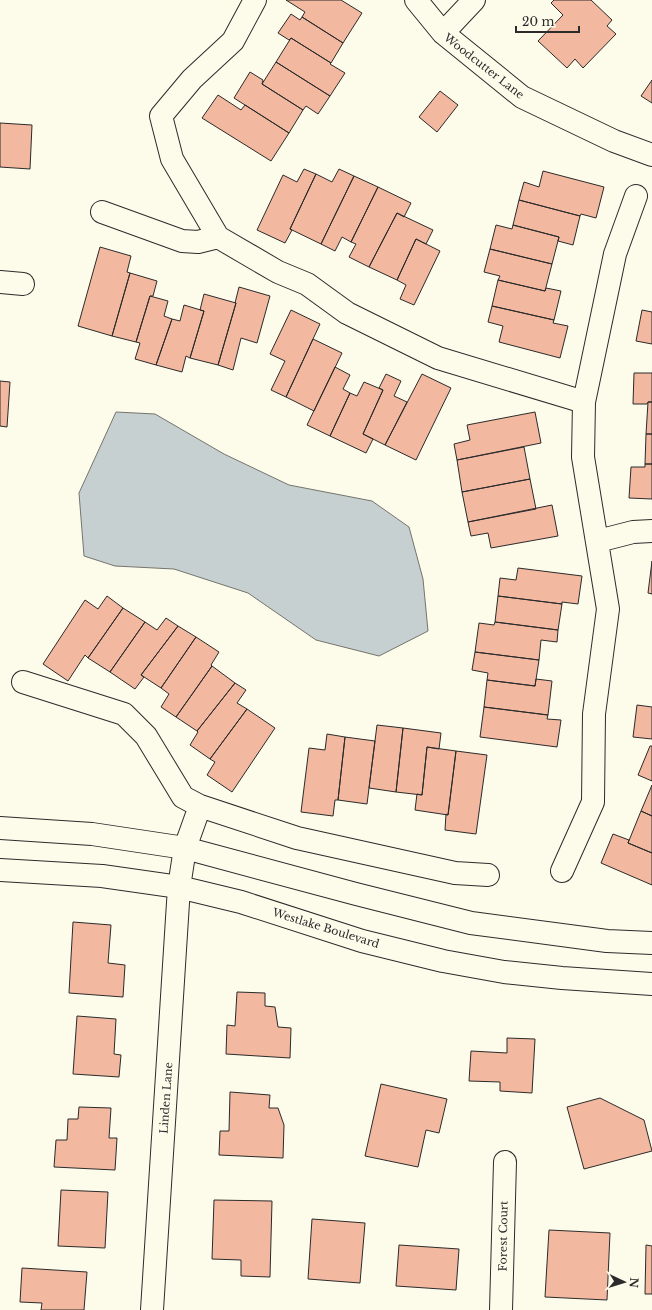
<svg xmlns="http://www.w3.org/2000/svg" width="652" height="1310" font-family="'Libre Baskerville',serif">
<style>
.water{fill:#c7d0d0;stroke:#74746e}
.building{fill:#f2b8a0;stroke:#2b2b2b}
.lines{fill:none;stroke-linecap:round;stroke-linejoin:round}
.minor-casing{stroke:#2b2b2b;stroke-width:24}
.minor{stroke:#fdfbea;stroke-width:22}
.labels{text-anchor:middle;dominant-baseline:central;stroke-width:3;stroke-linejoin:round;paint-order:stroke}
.street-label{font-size:11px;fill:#2b2b2b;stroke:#fdfbea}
</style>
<rect width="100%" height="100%" fill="#fdfbea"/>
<path class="water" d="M116 412 155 414 224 454 289 485 372 501 409 527 423 579 428 631 379 656 316 640 248 593 174 569 115 566 84 556 79 493Z"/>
<path class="building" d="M286 0H341L362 13 343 43 302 17 305 12Z
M554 0H591L612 20 607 26 616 34 583 68 575 59 567 68 538 41 563 15 551 3Z
M291 14 300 20 302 17 343 43 331 63 291 38 289 40 278 33Z
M291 38 331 63 330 64 345 73 330 96 276 62Z
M276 62 330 96 318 114 306 106 303 110 262 84Z
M250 72 263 80 262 84 303 110 289 133 234 98Z
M652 80V103L641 96Z
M440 91 458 105 437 132 419 117Z
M218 95 241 110 245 105 289 133 271 161 202 118Z
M0 123 32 125 30 169 0 167Z
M304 169 316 174 290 229 292 230 285 243 257 230 283 175 297 182Z
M339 169 354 176 321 244 290 229 316 174 332 182Z
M543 171 604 187 596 218 581 214 580 216 519 200 524 182 539 187Z
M354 176 378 187 351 242 342 237 335 251 321 244Z
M378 187 411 203 404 217 397 213 369 267 349 257 356 244 351 242Z
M519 200 580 216 573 245 558 241 559 237 513 225Z
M397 213 433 230 426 244 416 239 397 280 369 267Z
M496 225 512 229 513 225 559 237 552 264 490 249Z
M416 239 440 251 414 305 400 299 406 285 397 280Z
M100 247 131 256 127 272 130 273 112 336 78 326Z
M490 249 552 264 545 291 498 280 500 276 484 272Z
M130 273 157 281 153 296H150L136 342 112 336Z
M498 280 545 291 546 288 561 291 554 320 492 306Z
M239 287 270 296 257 343 241 338 233 370 218 365 236 303H235Z
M204 294 236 303 218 365 190 358 204 311 200 310Z
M150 296 168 301 164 316 172 319 156 365 135 359 140 343 136 342Z
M184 305 204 311 190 358 186 356 182 372 156 365 172 319 180 321Z
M492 306 554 320 553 323 568 326 560 358 499 342 503 326 488 322Z
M291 310 320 324 286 397 271 390 285 361 270 354Z
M642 310 652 312V344L636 341Z
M313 339 342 353 314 411 286 397Z
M335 367 350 375 343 389 350 393 330 436 307 425Z
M634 373H652V402H648L647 404H633Z
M386 374 401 381 394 396 407 402 385 445 363 434 383 390 379 388Z
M422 374 451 388 416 460 385 445Z
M0 381 10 382 7 427 0 426Z
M364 382 383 390 363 434 373 439 366 453 330 436 350 393 357 396Z
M648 402H652V434H646Z
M535 412 541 443 457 460 454 444 470 440 467 425Z
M646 434H652V464H645Z
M524 447 530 479 462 492 457 460Z
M645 464H652V499L629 498 631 467H645Z
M530 479 536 509 468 522 462 492Z
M552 505 558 536 491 548 488 533 471 536 468 522Z
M652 561V594L648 593Z
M518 568 582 576 578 604 562 602V604L498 596 500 578 516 580Z
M107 596 123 608 88 658 85 655 68 681 43 664 85 600 98 609Z
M498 596 562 604 558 630 495 622Z
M123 608 145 622 110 672 88 658Z
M166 618 178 626 141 675 144 677 135 689 110 672 145 622 157 630Z
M495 622 558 630 557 642 541 640 539 660 475 652 479 623 494 625Z
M178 626 196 637 161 688 141 675Z
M196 637 219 652 211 665 212 666 176 717 161 707 169 694 161 688Z
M475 652 539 660 535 686 487 680 488 673 472 670Z
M212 666 235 683 197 731 176 717Z
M536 679 552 681 548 715 484 707 487 680 535 686Z
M235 683 246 690 237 703 247 709 210 759 190 745 198 732 197 731Z
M637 705 652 707V739L633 737Z
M484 707 548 715 547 719 561 720 557 747 480 737Z
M247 709 275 728 232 792 207 775 215 762 210 759Z
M377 725 403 728 396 792 369 788Z
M403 728 441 733 439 749 427 747 422 795 396 792Z
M327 734 345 737 338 800H335L333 816 301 812 309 748 325 750Z
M345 737 375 741 367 804 338 800Z
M650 746H652V781L638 775Z
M427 747 456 751 448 815 415 810 417 794 422 795Z
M456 751 487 755 476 834 445 830 446 814 448 815Z
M652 785V816L641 811Z
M641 811 652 816V853L628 843Z
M613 834 629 840 628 843 652 853V885L601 863Z
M73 922 111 925 108 963 125 965 123 997 69 993Z
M237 992 265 993V1006L275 1007 278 1027 291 1028 290 1058 226 1054 227 1025 235 1026Z
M77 1016 116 1019 114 1054 121 1055 119 1077 73 1074Z
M507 1038 535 1039 532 1093 500 1091V1082L469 1081 471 1051 507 1053Z
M381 1084 447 1099 439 1133 426 1130 418 1167 365 1156Z
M230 1092 270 1095 269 1108H278L284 1125 283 1158 219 1155 220 1131H229Z
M600 1098 644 1120 652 1151 584 1169 567 1107Z
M79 1107 111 1108 109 1138H117L115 1170 54 1167 56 1140H67L68 1119H78Z
M61 1190 108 1192 105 1248 58 1246Z
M214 1200 272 1201 270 1277 241 1276V1260L212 1259Z
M312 1219 365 1223 360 1283 308 1279Z
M549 1230 610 1233 607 1300 545 1297Z
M399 1245 459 1249 456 1290 396 1286Z
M646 1245 652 1246V1294H645Z
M22 1268 87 1272 84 1310H41L42 1303 20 1302Z"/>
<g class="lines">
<g class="minor-casing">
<path id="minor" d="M255 0 233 41 192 79 161 116 172 159 218 237 278 272 307 284 347 313 438 358 584 402
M416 0 443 33 522 97 614 141 652 155
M443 33 474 0
M102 212 182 241 198 242 218 237
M0 282 23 284
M598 541 633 532 652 531
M23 682 124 714 146 736 183 797 200 806
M0 828 92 834 185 848 356 894 471 923 607 941 652 943
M0 870 102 876 179 887 241 902 362 941 443 961 504 972 562 978 652 984
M562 871 593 802 594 714 608 609 583 457 584 402 615 254 636 196
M152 1310 179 887 185 848 200 806 297 838 455 873 488 875
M501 1310 505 1162"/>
</g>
<use href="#minor" class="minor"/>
</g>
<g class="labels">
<g class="street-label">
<text transform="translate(484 66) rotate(38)">Woodcutter Lane</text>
<text transform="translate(326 928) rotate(17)">Westlake Boulevard</text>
<text transform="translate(166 1098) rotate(-86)">Linden Lane</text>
<text transform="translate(503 1236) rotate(-89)">Forest Court</text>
</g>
</g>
<g transform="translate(624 1282) rotate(94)" stroke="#fdfbea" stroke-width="3" paint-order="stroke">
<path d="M0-3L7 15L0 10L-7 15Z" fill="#2b2b2b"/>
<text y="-6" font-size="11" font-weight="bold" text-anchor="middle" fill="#2b2b2b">N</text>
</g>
<path d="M516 26v6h63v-6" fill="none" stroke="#2b2b2b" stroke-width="2"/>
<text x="522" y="26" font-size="12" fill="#2b2b2b" stroke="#fdfbea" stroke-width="3" paint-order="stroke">20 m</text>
</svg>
